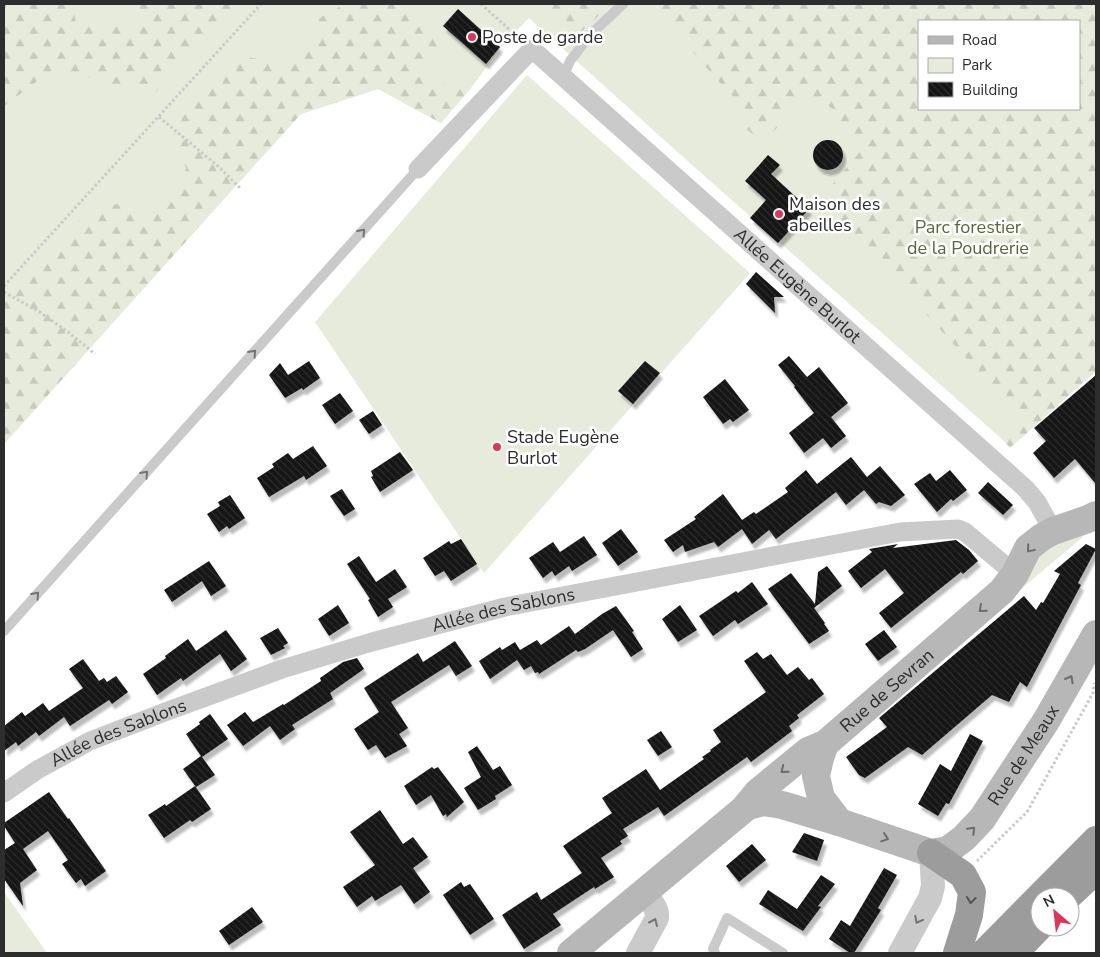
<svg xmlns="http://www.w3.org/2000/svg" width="1100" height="957" font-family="'Nunito Sans',sans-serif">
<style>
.green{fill:#e6ebdb;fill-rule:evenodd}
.forest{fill:url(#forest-firs);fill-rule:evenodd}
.building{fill:url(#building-back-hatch);filter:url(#shadow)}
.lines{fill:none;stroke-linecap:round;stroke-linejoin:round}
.path{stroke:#cacaca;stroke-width:3;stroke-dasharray:2.5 2.5;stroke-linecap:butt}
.service{stroke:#cacaca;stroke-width:10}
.minor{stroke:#cacaca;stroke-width:19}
.tertiary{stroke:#cacaca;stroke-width:24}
.secondary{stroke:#b7b7b7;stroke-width:28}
.trunk{stroke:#9c9c9c;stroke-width:28}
.oneway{stroke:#747474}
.oneway2{stroke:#6b6b6b}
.oneway3{stroke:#545454}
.poi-dot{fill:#e03459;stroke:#fff;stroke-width:2}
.labels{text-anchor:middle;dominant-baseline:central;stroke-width:5;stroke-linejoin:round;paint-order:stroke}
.poi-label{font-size:18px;fill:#2d2d2d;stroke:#fff;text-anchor:start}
.park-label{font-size:18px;fill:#57683c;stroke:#fff}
.street-label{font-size:18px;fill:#2d2d2d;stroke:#fff}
</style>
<defs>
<pattern id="forest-firs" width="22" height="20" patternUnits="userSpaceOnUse" patternTransform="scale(1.25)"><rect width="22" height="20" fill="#e6ebdb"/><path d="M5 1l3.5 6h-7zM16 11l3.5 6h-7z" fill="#c6cabc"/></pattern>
<pattern id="building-back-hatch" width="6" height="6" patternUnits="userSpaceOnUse" patternTransform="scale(1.25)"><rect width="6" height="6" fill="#141414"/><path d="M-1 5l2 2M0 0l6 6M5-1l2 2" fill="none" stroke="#2e2e2e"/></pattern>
<filter id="shadow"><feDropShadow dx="3" dy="5.5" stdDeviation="1" flood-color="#0004"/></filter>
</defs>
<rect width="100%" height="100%" fill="#fff"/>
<path class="green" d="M4 4H1096V371L1010 448 1004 441 673 148 529 18 502 46 471 88 441 123 378 89 301 114 233 189 4 444ZM919 21H1079V109H919Z
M527 75 750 273 484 573 315 322Z
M1080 531 1084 536 1008 600 1030 558Z
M4 892 47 953H4Z"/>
<path class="forest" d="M29 4H72L76 22 105 29 147 19 136 4H235L225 16 151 97 130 89 55 68 4 106V25L16 12Z
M345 4H405L408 13 441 39 423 72 439 83 471 88 441 123 378 89 301 114 233 189 4 444V300L86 213 116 204 142 210 166 209 180 190 186 168 173 138 179 121 201 96 216 76 241 56 259 59 279 66 297 61 316 44 315 34 310 27 316 20Z
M546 4H611L580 33Z
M651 4H1096V371L1010 448 1004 441 1016 416 1010 407 849 228 837 222H822L818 208 825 193 859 153 854 137 837 123V112L824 103 807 96 774 131 760 140 746 129 748 112 720 83ZM1079 21V109H919V21Z"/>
<path class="building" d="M458 9 500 47 486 64 443 26Z
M813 155a15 15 0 1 1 30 0a15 15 0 1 1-30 0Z
M768 155 780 165 771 174 809 209 778 243 750 218 766 200 745 181Z
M756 272 784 297H774L775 313 746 284Z
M789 356 807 377 819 367 848 403 831 417 846 436 831 448 823 438 804 453 789 433 814 413 794 387 795 386 778 365Z
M309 361 320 378 303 390 302 388 285 398 269 375 280 363 288 375Z
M645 361 660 373 633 404 618 391Z
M1096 375V484L1075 459 1054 478 1033 453 1046 441 1034 428Z
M725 379 749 410 733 422 730 419 723 424 703 397Z
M340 393 353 411 335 424 322 405Z
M373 411 382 425 369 434 359 420Z
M313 446 327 466 306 480 304 476 269 497 257 478 274 467 272 464 288 453 293 459Z
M400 452 413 470 380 492 371 477 373 476 371 471Z
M851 457 867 477 880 466 905 495 891 506 879 502 876 504 864 490 846 505 836 492 776 539 769 530 752 544 742 529 718 547 714 542 685 552 683 545 673 552 664 540 696 519 694 517 723 494 742 520 754 512 756 514 788 492 785 488 806 470 817 484Z
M950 470 967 490 953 501 951 499 937 512 914 484 930 473 936 481Z
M988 482 1013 505 1003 515 978 493Z
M342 489 355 509 344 516 330 496Z
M230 495 245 518 229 529 227 526 219 532 207 514 220 506 218 502Z
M621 529 638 552 618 566 602 543Z
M584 536 597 555 572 571 569 566 555 576 552 571 543 578 529 558 553 542 560 552Z
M461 539 477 564 451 581 444 571 435 576 423 558 449 541 451 544Z
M956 540 969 550 978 561 963 574 961 572 891 628 879 613 904 593 885 569 861 588 848 571 872 552 869 549 898 544 893 548Z
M1086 544 1096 549 1078 583 1081 585 1027 687 1020 682 1009 702 992 695 922 755 908 747 865 778 859 775 846 757 887 727 879 718 1024 596 1036 610 1041 602 1043 603 1060 574 1054 571Z
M359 556 376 582 395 569 407 587 388 599 393 607 378 617 368 600 370 599 347 564Z
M209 561 226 586 211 596 202 581 172 602 164 590Z
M827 566 842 586 814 608 825 623 824 624 829 631 809 644 768 589 791 573 815 604 818 572Z
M752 582 768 604 738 624 735 620 713 636 699 616 736 591 738 593Z
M338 605 349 623 329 636 318 619Z
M680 605 697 630 678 642 662 619Z
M616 606 634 631 632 632 643 649 631 657 613 630 585 649 578 652 576 650 539 674 538 672 535 673 531 666 524 670 517 660 490 679 479 661 500 647 502 650 515 642 520 650 537 640 541 645 569 626 575 634 602 614Z
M278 628 288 643 283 646 285 648 271 655 260 638Z
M226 630 247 659 231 671 220 654 183 681 181 678 157 695 143 674 166 658 165 656 188 639 196 651Z
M884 630 897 647 878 661 865 644Z
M455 641 472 666 456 676 449 665 391 702 408 728 399 734 407 746 385 758 376 745 368 750 354 729 379 712 364 688 418 653 423 662Z
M757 652 763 659 771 654 787 675 798 667 809 680 812 678 824 694 797 715 799 718 789 726 792 731 751 762 747 757 664 816 658 807 623 829 628 836 620 841 622 844 601 858 614 877 595 889 594 887 553 914 561 925 524 949 502 915 537 892 541 900 582 873 563 846 612 813 602 798 646 769 660 790 704 759 702 757 711 751 710 750 721 742 713 730 766 692 744 661Z
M357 658 364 669 330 693 333 699 292 725 295 729 280 740 270 726 243 746 227 725 245 712 253 722 283 704 284 705 321 681 320 678 343 662Z
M83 659 99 681 104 678 107 682 116 676 128 692 112 704 109 700 70 726 64 717 39 736 36 732 18 746 16 742 4 751V726L22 712 25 716 43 703 49 711 83 688 69 669Z
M210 714 228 739 202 757 215 775 196 787 183 769 201 756 186 734 200 724 199 722Z
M661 731 672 747 658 756 647 740Z
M970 734 983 741 949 804 946 803 938 816 918 804 940 764 951 771Z
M477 746 493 770 500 766 512 785 495 796 496 799 478 810 464 788 481 777 468 752Z
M432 767 434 769 438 767 464 802 447 817 446 814 443 816 431 795 416 805 404 786Z
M195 786 211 809 192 822 190 820 164 838 148 815 165 804 166 806Z
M49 792 68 819 69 818 106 871 85 886 81 879 76 883 62 864 68 860 48 831 23 849 37 870 20 883 23 906 4 879V850L15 843 4 826V823Z
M380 810 403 844 413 837 428 857 413 868 430 892 414 904 401 885 375 901 372 896 357 907 343 887 375 865 350 832Z
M804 833 824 840 817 861 792 852Z
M752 844 766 860 739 882 726 866Z
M884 868 897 875 878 908 881 910 854 953H850L829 939 841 920 850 926Z
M821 875 835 884 818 906 821 907 803 931 759 904 768 890 797 909Z
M461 882 464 887 470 884 494 919 470 935 443 895Z
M252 907 263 922 229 945 219 931Z"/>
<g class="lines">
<path class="path" d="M481 4 519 38
M4 7 7 4
M159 117 219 167 241 189
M4 286 261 4
M4 292 38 311 68 332 95 354
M977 861 1027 812 1093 693 1094 683"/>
<path class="service" d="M563 77 570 61 590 35 623 4
M4 631 418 169
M715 953 713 949 727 918 783 953"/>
<g class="minor">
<path id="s1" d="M418 169 532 49 1025 488 1037 502 1053 531"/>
<path id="s2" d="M4 793 37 770 90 741 165 712 282 669 372 642 505 607 900 532 958 529 965 532 1015 574"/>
</g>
<path class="tertiary" d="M638 953 657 918C658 907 650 901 643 893
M900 953 930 898 933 886 931 853"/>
<g class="secondary">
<path d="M825 744 820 758 816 776 821 798 839 822"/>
<path id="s3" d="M748 806 763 802 782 805 839 822 931 853 948 850 964 838 982 819 1046 721 1096 634"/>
<path id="s4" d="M571 953 744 809 758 792 808 751 825 744 1002 591 1015 574 1028 548 1042 537 1053 531 1088 519 1096 515"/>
</g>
<path class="trunk" d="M931 853 963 875 972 892 969 915 957 953
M1067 897 1096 870
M984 953 1096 840
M1014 953 1040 926"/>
</g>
<defs><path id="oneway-chevron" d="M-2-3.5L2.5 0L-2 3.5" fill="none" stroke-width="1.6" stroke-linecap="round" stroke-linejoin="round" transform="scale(1.25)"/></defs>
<g class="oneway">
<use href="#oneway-chevron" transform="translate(362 232) rotate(-48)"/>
<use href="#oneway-chevron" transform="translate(253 353) rotate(-48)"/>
<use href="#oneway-chevron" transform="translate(145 474) rotate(-48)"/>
<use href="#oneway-chevron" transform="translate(36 595) rotate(-48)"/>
<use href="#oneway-chevron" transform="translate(918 920) rotate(118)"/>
<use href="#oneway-chevron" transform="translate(654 922) rotate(-66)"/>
</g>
<g class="oneway2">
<use href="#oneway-chevron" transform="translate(1030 549) rotate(130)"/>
<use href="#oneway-chevron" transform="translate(982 609) rotate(139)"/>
<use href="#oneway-chevron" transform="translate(1070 679) rotate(-60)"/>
<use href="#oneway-chevron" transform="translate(784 770) rotate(141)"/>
<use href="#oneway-chevron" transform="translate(972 830) rotate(-46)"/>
<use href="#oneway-chevron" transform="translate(885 838) rotate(19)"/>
</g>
<use class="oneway3" href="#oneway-chevron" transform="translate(971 900) rotate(96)"/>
<g class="poi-dot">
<circle cx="472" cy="37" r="5"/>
<circle cx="779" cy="214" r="5"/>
<circle cx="497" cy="447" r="5"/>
</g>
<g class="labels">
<g class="poi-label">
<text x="482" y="37">Poste de garde</text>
<text x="789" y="204">Maison des<tspan x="789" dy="21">abeilles</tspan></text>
<text x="507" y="437">Stade Eugène<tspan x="507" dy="21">Burlot</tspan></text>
</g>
<g class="park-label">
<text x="968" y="227">Parc forestier<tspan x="968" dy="21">de la Poudrerie</tspan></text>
</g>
<g class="street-label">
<text stroke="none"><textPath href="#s1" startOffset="521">Allée Eugène Burlot</textPath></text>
<text stroke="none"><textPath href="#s2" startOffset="535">Allée des Sablons</textPath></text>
<text stroke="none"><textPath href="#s4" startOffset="412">Rue de Sevran</textPath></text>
<text stroke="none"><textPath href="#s2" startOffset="130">Allée des Sablons</textPath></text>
<text stroke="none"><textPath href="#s3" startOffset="331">Rue de Meaux</textPath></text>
</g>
</g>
<rect width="1100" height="957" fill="none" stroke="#2d2d2d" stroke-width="10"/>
<rect x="918" y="20" width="162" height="90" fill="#ffffff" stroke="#ababab"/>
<rect x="928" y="36" width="25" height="8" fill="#b7b7b7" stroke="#ababab"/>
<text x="962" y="45" font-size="15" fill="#2d2d2d">Road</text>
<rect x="928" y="58" width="25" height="15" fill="#e6ebdb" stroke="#ababab"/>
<text x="962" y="70" font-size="15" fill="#2d2d2d">Park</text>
<rect x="928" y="82" width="25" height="15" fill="url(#building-back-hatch)" stroke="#ababab"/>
<text x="962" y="95" font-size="15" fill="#2d2d2d">Building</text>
<g transform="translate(1055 912) rotate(332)"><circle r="24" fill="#ffffff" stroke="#ababab"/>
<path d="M0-4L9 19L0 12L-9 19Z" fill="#e03459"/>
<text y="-8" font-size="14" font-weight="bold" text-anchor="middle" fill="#2d2d2d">N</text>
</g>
</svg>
